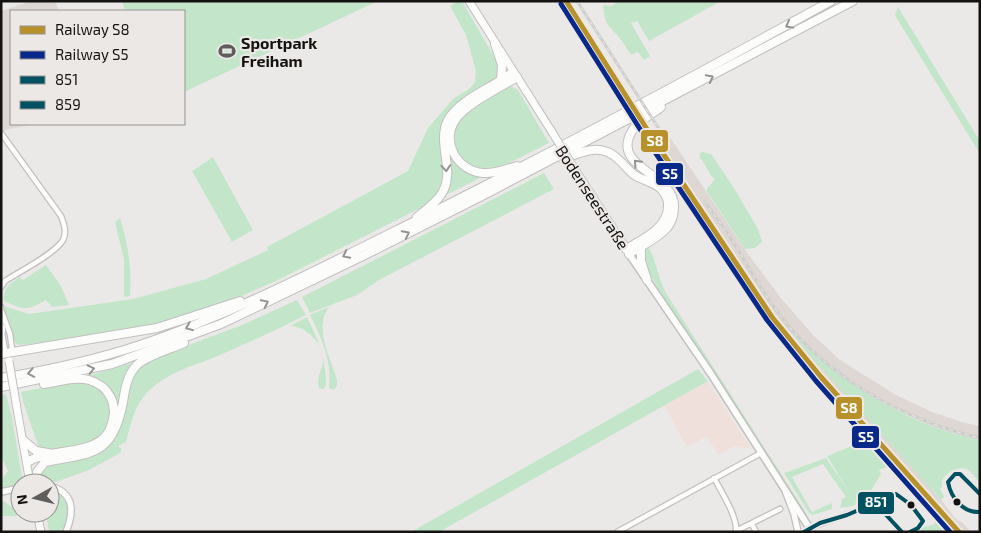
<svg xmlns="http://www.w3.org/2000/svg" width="981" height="533" font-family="'Exo 2',sans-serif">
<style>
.commercial{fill:#efe0db}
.built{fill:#ded7d3}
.green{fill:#c3e6ca}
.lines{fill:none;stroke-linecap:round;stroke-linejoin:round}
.minor-casing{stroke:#c2c0bf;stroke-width:7}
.tertiary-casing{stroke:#c2c0bf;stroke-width:8}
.secondary-casing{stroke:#c2c0bf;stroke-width:9}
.primary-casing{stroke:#c2c0bf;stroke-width:9}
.motorway-casing{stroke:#c2c0bf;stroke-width:10}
.minor{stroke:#fcfcfb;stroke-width:4.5}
.tertiary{stroke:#fcfcfb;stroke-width:5.5}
.secondary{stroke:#fcfcfb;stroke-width:6}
.primary{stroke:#fcfcfb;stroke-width:7}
.motorway{stroke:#fcfcfb;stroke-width:8}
.rail-casing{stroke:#cececd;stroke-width:3}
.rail{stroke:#ece8e6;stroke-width:1;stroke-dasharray:4;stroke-linecap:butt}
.primary-bridge-casing{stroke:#c2c0bf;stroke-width:9;stroke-linecap:butt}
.primary-bridge{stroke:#fcfcfb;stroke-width:7}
.bus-1-casing{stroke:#ece8e6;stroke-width:8}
.bus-2-casing{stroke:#ece8e6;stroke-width:8}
.bus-1{stroke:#005262;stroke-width:4}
.bus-2{stroke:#005262;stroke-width:4}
.rail-1-casing{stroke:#ece8e6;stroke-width:9}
.rail-2-casing{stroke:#ece8e6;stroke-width:9}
.rail-1{stroke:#b8912a;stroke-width:5}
.rail-2{stroke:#08298a;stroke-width:5}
.oneway{stroke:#949392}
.bus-dot{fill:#141312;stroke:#ece8e6;stroke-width:2}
.labels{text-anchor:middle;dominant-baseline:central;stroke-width:4.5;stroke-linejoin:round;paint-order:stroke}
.poi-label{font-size:16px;font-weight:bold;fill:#141312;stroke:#ece8e6;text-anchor:start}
.street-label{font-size:16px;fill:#141312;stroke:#ece8e6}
.line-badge{stroke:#ece8e6;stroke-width:2}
.badge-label{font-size:14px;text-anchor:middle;font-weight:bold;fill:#fff}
</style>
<rect width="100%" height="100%" fill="#ebe9e7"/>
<path class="commercial" d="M708 381 751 449 735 446 718 455 707 436 687 447 664 405Z"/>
<path class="built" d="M31 1H55L59 11H11V124H34L1 131V11Z
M661 127 671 139 748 254 780 297 813 335 840 360 896 395 932 412 965 423 980 426V440L961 436 927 424 890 407 864 392 835 372 789 328 942 501 955 518 963 523 971 532H955L907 481 798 355 741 277 649 135Z"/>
<path class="green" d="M122 1H378L184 92V11H125Z
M458 1H462L511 86 518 90 549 143 276 281 221 305 174 321 136 330 20 345 16 344 7 321 4 306 29 314 133 299 206 279 268 250 267 247 408 171 428 128 453 99 470 88 475 82 476 71 466 35 450 6Z
M618 1 630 2 721 1 649 41 637 21 631 23 650 56 644 60 638 52 631 55C628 51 625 45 622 41 610 24 605 30 603 5L612 6Z
M898 7 980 141V154L896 17 895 14Z
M703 152 711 154 734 188 758 229 762 242 755 248 745 249 706 190 715 179C707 173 707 165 700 158V153Z
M213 157 253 230 232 242 192 171Z
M544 173 554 189 381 279 357 295 310 313 302 297Z
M120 218C128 244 132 269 130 296L124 297V260L115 222Z
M702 218 741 277 798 355 893 465 879 470 881 474 867 497 855 502 856 504 853 506 840 508 842 499 846 497 823 464 792 477 812 512 832 503V509L813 515 809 513 784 473 826 458 847 489 827 456 867 440 795 357 766 319 699 219Z
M648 246C656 260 658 278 666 293L803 508 807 515 806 516 752 430 665 300 643 262 645 250Z
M46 265 61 286 69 305 52 307 46 300C27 311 24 310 4 301 4 287 8 285 20 277L23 280Z
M297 300 306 315C277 330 247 343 218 356 191 367 160 374 142 399 133 411 130 428 126 442L118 446 122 449 120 453 89 470 56 482 39 481V473L45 465 23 402 21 392 60 384 170 352 242 325Z
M329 307C313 329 331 357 337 380V385L334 390 329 388C332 361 322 339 310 315Z
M307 317C318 339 326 359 326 384L325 388 322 389 319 388C316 378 322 370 323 361 323 343 307 327 290 326Z
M783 321C835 379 902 424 980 440V483C976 479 973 473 968 470 959 465 947 472 942 480V487L940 488 944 497 941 500 806 351Z
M698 369 708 381 439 532H411Z
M6 394 12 417 23 483H20V485L1 489V480L8 471 1 455V395Z
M50 488C72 499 70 512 62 532H49L46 513H50Z
M4 501 13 508 18 516H1V504Z
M937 519 944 526 950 527 938 532H914L921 529 924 525 925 527 935 524 934 521Z"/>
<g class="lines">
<g class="minor-casing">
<path id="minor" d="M1 133 61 216C64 224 67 232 63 240 56 253 19 272 5 281L1 287
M1 307V328L5 350 8 353 12 349 10 334 2 312
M714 478C721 491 737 516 736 530
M752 524 756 532
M809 528 876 504
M736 531 780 509
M617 532 761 453"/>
</g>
<g class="tertiary-casing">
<path id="tertiary" d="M50 486C75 493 74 512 66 532
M1 492 20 488
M786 493 794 514 798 532"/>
</g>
<g class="secondary-casing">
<path id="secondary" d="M629 254 711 374 812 532"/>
</g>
<g class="primary-casing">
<path id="primary" d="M469 1 552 132
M574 168 629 253
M16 403 30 483
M37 513 41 532"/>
</g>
<g class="motorway-casing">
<path id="motorway" d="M517 77C501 87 466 104 456 119 440 141 457 171 483 173 495 174 506 169 517 166
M501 80 513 72
M563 159C583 152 601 142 619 160 625 165 629 172 636 176 643 180 653 182 660 188 664 192 668 198 668 204 670 227 643 239 626 249
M417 217C426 210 437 202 442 193 456 170 436 143 448 120 458 102 484 91 501 80L502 65 495 44
M641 246V261L647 280
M629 254C641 246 657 239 667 228 672 222 674 214 674 206 674 173 610 168 632 131 638 120 652 115 661 107
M1 331V328
M1 354 157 328 240 301
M1 378C48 370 95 360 140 345 237 312 329 264 421 218 559 149 696 75 831 1
M1 387 112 364 221 324 363 256 480 197 853 1
M23 440 36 451 48 453
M27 462C49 449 78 455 100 441 106 437 109 432 111 426 119 406 110 386 89 380 75 376 58 382 44 384
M37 483V472L45 462C92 453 113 456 123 402 125 389 127 376 136 366 145 356 171 349 184 343"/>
</g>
<use href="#minor" class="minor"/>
<use href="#tertiary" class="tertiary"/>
<use href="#secondary" class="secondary"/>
<use href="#primary" class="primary"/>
<use href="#motorway" class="motorway"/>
<g class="rail-casing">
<path id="rail" d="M577 1 659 129
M705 201C711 212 720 222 727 232 748 265 766 300 792 330 841 385 909 421 980 438"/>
</g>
<use href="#rail" class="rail"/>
<g class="primary-bridge-casing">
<path id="primary-bridge" d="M552 132 574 168
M9 361 16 403"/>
</g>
<use href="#primary-bridge" class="primary-bridge"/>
<g class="bus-1-casing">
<path id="bus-1" d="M876 504 902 532
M804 532 820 523 847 515 896 494 911 505 923 521 918 528 910 532"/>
</g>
<g class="bus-2-casing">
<path id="bus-2" d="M980 494 960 474H955L948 482C951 498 963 513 980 512"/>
</g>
<use href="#bus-1" class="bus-1"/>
<use href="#bus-2" class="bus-2"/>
<g class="rail-1-casing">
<path id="rail-1" d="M566 1 650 134 772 317 821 377 959 532"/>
</g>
<g class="rail-2-casing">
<path id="rail-2" d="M561 4 645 137 767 320 816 381 950 532"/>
</g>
<use href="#rail-1" class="rail-1"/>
<use href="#rail-2" class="rail-2"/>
</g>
<defs><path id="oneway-chevron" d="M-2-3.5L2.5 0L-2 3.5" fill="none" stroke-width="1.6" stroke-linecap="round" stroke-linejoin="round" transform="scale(1.25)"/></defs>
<g class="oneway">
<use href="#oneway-chevron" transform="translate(789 25) rotate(151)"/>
<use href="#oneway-chevron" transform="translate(710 78) rotate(-28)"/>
<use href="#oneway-chevron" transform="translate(637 163) rotate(-133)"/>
<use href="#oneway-chevron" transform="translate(446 168) rotate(86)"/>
<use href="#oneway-chevron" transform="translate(406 234) rotate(-27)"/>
<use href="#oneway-chevron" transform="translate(346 255) rotate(154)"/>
<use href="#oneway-chevron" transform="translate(265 303) rotate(-26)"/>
<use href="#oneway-chevron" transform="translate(189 327) rotate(158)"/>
<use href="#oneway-chevron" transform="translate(91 369) rotate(-13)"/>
<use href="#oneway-chevron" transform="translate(31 373) rotate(169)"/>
</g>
<defs>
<g id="stadium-bare" transform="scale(1.35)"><path d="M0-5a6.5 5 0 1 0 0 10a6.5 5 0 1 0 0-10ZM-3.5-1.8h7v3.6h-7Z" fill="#5f5e5d" stroke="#ece8e6" stroke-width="2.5" paint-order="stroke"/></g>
</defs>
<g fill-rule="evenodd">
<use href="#stadium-bare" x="227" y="51"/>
</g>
<g class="bus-dot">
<circle cx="957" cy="502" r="4.5"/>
<circle cx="911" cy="505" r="4.5"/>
</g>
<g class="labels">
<g class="poi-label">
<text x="241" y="42">Sportpark<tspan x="241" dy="18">Freiham</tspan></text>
</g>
<g class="street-label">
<text transform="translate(593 197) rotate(57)">Bodenseestraße</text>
</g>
</g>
<g class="line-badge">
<rect x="640" y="129" width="29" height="24" rx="5" fill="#b8912a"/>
<rect x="655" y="162" width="29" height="24" rx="5" fill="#08298a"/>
<rect x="835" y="396" width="28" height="24" rx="5" fill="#b8912a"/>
<rect x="851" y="425" width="29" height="24" rx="5" fill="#08298a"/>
<rect x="857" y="491" width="38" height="24" rx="5" fill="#005262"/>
</g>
<g class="badge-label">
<text x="655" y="146">S8</text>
<text x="670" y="179">S5</text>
<text x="849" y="413">S8</text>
<text x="866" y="442">S5</text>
<text x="876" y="507">851</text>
</g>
<rect width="981" height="533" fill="none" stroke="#141312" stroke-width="5"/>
<rect x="10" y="10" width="175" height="115" fill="#ece8e6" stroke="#969391"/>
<rect x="20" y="26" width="25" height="8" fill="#b8912a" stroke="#969391"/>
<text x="55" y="35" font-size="15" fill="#141312">Railway S8</text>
<rect x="20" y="51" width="25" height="8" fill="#08298a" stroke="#969391"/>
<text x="55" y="60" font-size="15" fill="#141312">Railway S5</text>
<rect x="20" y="76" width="25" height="8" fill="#005262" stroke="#969391"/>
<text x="55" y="85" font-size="15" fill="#141312">851</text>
<rect x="20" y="101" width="25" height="8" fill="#005262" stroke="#969391"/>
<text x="55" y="110" font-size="15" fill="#141312">859</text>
<g transform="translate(35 498) rotate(262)"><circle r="24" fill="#ece8e6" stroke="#969391"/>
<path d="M0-4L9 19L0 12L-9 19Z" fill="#5f5e5d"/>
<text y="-8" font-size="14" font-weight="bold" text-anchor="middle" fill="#141312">N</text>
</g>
</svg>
